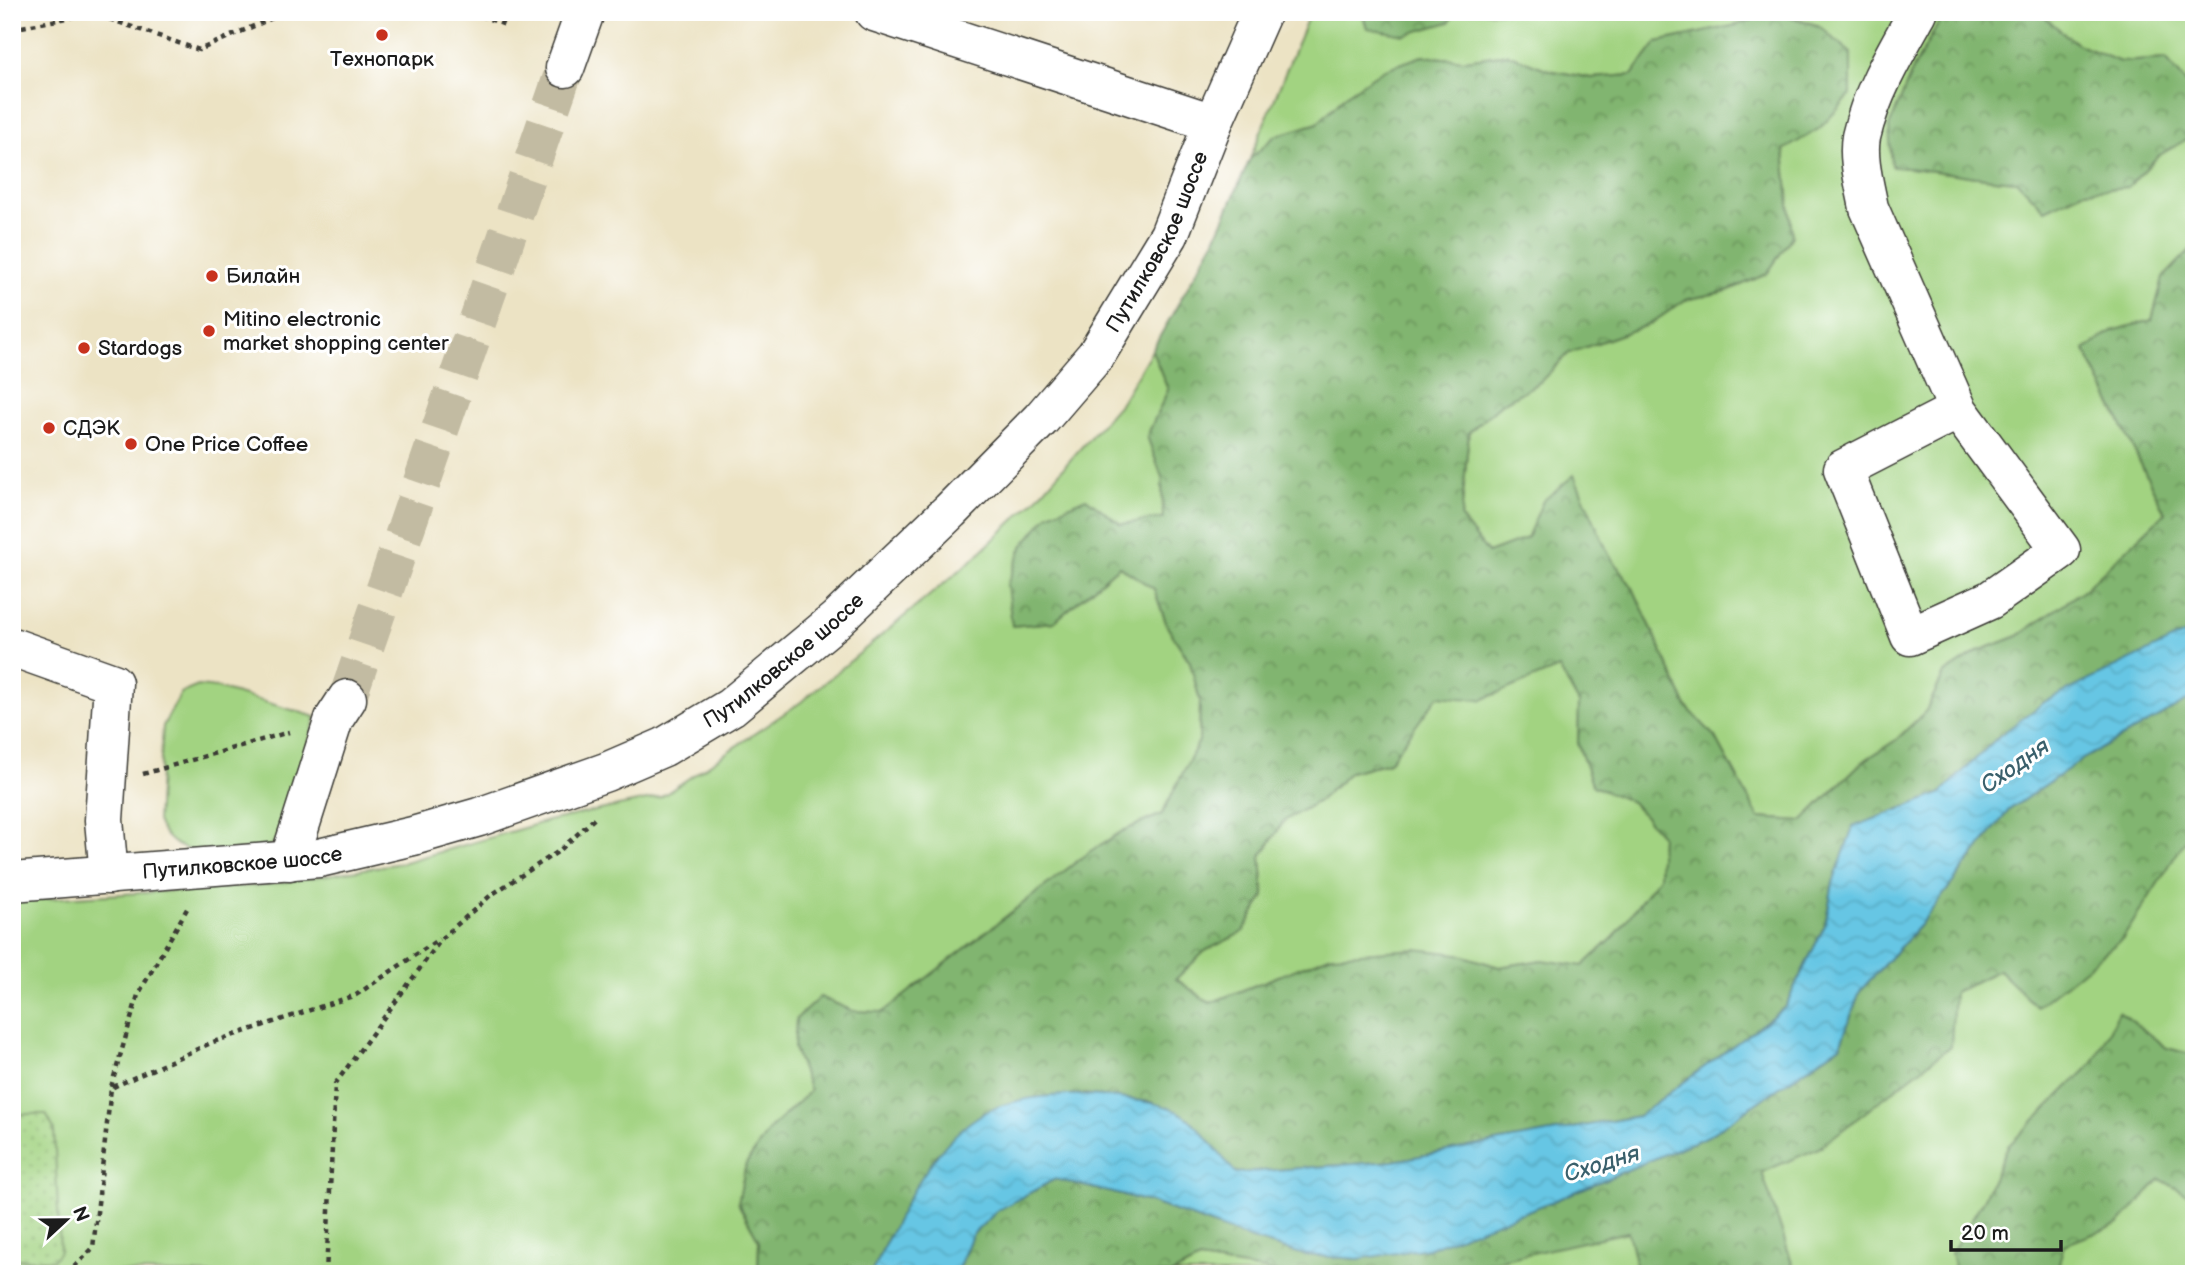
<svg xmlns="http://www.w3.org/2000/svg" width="2206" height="1286" font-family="'Balsamiq Sans',sans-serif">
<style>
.grass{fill:#a2d381;stroke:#5f784e;stroke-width:2}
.forest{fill:url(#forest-crowns);stroke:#4e6846;stroke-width:2;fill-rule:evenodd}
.park{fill:url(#park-dots);stroke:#5f784e;stroke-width:2}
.water{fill:url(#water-waves);stroke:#417180;stroke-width:2}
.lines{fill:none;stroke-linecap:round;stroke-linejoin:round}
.minor-tunnel{stroke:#c2bba2;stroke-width:38;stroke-dasharray:38 19;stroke-linecap:butt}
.minor-casing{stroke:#3b3a35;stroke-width:41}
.path{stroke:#3b3a35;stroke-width:4.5;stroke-dasharray:5 5;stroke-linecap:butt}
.minor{stroke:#fff;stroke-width:38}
.poi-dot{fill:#c8321e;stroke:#fff;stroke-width:2.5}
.labels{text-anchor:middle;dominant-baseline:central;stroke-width:6;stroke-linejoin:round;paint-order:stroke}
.poi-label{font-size:21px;fill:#1c1c1c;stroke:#fff;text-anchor:start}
.street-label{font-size:21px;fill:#1c1c1c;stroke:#fff}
.water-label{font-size:23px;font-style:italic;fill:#3a606c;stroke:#fff}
</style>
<defs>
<pattern id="forest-crowns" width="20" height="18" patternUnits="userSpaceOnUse" patternTransform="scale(1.75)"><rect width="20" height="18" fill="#81b56f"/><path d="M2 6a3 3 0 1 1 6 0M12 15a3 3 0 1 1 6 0" fill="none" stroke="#69925a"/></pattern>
<pattern id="park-dots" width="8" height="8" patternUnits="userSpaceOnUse" patternTransform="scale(1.75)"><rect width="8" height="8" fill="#a2d381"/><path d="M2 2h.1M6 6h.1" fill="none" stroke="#8bb56f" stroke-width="1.8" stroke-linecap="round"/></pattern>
<pattern id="water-waves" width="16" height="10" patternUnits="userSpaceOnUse" patternTransform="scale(1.75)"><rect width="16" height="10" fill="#66c6e4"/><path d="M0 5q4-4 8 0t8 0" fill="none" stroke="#58aac3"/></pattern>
</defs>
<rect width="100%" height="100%" fill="#fff"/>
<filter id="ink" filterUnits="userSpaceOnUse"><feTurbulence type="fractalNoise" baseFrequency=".0143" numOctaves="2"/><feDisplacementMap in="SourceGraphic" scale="14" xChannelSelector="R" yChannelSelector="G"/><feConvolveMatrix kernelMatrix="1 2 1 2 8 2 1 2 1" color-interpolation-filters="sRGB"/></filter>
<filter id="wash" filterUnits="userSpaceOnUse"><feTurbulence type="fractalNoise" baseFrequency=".00686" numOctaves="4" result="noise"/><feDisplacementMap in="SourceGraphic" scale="28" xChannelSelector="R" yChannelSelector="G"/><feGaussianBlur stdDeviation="1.57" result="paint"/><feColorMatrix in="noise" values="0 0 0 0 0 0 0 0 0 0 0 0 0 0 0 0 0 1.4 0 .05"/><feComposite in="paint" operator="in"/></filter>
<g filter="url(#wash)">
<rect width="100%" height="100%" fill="#ece3c4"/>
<path class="grass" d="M1310 12H1362L1367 28 1450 22 1455 12H1774L1737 25 1657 42 1632 75 1591 78 1549 70 1507 54 1465 60 1422 56 1348 93 1318 123 1275 137 1250 159Z
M1780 12H1945L1913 69 1892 166C1935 169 1975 179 2018 181L2045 210 2085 191 2128 187 2158 156 2193 135 2194 120V246L2163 278 2152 320 2112 331 2085 350 2165 513 2085 589 2018 636 1979 651 1944 674 1926 711 1896 740 1861 763 1802 821 1759 818 1716 738 1687 707 1633 588 1609 555 1574 476 1543 501 1528 538 1488 553 1461 518 1469 432 1502 403 1540 382 1569 353 1650 324 1685 300 1727 291 1767 274 1792 236 1784 149 1820 128 1819 26Z
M2038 12H2194V92L2166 59 2120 62 2077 44Z
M1152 350 1168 390 1147 436 1162 477 1163 518 1023 545 1007 585 1013 626 1054 622 1119 566 1154 589 1168 628 1190 662 1200 701 1199 741 1162 814 1123 831 1089 852 883 1013 853 1011 820 997 794 1048 810 1091 770 1129 746 1164 738 1203 759 1241 758 1274H211L12 1269V1259L52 1260 46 1114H12V901L266 885 401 863 548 821 661 797 801 702 971 561 1037 498 1121 402Z
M1559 667 1579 703 1578 745 1593 786 1632 802 1661 835 1659 877 1614 937 1583 966 1542 960 1499 967 1458 954 1332 955 1210 1003 1175 978 1205 951 1243 932 1264 896 1261 856 1284 821 1320 800 1350 772 1389 762 1438 695 1481 700Z
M198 686 217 688 316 717 282 833 271 846C232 850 175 867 157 821L163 726 181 693Z
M2194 827V1055L2167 1048 2119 1012 2093 1063 2008 1146 1982 1202 1952 1253 1956 1274H1792L1794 1268 1761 1172 1819 1148 1954 992 1999 970 2037 1007Z
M2160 1179 2194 1198V1274H2056L2063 1245 2119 1224Z
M1628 1231 1638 1274H1436L1441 1273Z
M1199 1260 1289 1274H1172Z"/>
<path class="forest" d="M1362 12H1455L1450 22 1404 35 1367 28Z
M1774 12 1819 26 1851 53V95L1820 128 1784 150 1792 236 1767 274 1727 291 1685 300 1650 324 1569 353 1540 382 1502 403 1469 432 1461 518 1488 553 1527 538 1543 501 1574 475 1609 555 1633 588 1687 707 1716 738 1759 818 1802 821 1861 763 1896 740 1926 711 1944 674 1979 651 2018 636 2085 589 2165 513 2085 350 2112 331 2152 320 2163 278 2194 246V629L1999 736 1940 794 1853 827 1833 883 1825 925 1785 1007 1638 1116 1393 1161 1235 1173 1189 1119 1151 1102 1084 1094 937 1154 890 1234 871 1274H758L759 1241 738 1203 746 1164 770 1129 810 1091 794 1048 796 1019 820 997 853 1011 883 1012 1089 852 1123 831 1162 814 1199 741 1200 701 1190 662 1168 628 1154 589 1119 566 1054 622 1012 626 1007 585 1023 545 1049 514 1086 498 1121 524 1163 518 1162 477 1147 436 1168 390 1152 350 1215 239 1250 159 1275 136 1318 123 1348 93 1383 70 1422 56 1465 60 1507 54 1549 70 1591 78 1632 75 1657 42 1737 25ZM1559 668 1579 703 1578 745 1593 786 1632 802 1661 835 1659 877 1614 937 1583 966 1542 960 1499 967 1458 954 1416 949 1332 955 1210 1003 1176 979 1205 951 1243 932 1264 896 1261 856 1284 821 1320 800 1350 772 1389 762 1438 696 1481 700Z
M1945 12H2038L2077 44 2120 62 2166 59 2194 92V135L2158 156 2128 187 2085 191 2045 210 2017 181C1975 179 1935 169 1892 167L1889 127 1913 69Z
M2194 697V827L2123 938 2037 1007 1999 970 1954 992 1951 1046 1819 1148 1762 1172 1794 1269 1792 1274H1638L1628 1232 1441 1273 1289 1274 1199 1260 1172 1274H956L972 1235 998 1210 1055 1179 1150 1202 1249 1238 1305 1255 1358 1259 1551 1202 1708 1136 1840 1046 1860 991 1919 926 2009 810 2081 760Z
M2119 1011 2167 1048 2194 1055V1198L2160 1179 2119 1224 2064 1245 2056 1274H1956L1951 1253 1982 1202 2008 1146 2093 1063Z"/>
<path class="park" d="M12 1114H46L54 1129 60 1251 53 1260 12 1259Z"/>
<path class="water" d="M2194 629V697L2081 760 2009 810 1919 926 1860 991 1840 1046 1708 1136 1551 1202 1429 1248 1358 1259 1305 1255 1249 1238 1150 1202 1055 1179 998 1210 972 1235 956 1274H871C895 1222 929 1147 979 1116 1012 1095 1071 1092 1109 1097 1135 1100 1170 1102 1190 1120 1207 1135 1220 1156 1236 1173L1393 1161 1638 1116 1785 1007 1825 925 1833 883 1853 827 1940 794 1999 736 2046 701Z"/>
</g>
<g filter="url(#ink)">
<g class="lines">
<path class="minor-tunnel" d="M347 699 565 68"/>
<g class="minor-casing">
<g id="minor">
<path d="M874 12 1213 123"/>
<path d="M1918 12C1896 51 1871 93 1861 137 1857 159 1865 186 1869 208L1958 410 2061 550 1990 600 1910 636 1843 469 1958 410"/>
<path d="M565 68 585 12"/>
<path d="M12 647 113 683 104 820 109 875"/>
<path d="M289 861 334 719 347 699"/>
<path id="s1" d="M12 882 319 858 413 836 479 817 606 772 664 747 731 707 836 620 950 511 1041 419 1096 355 1169 235 1213 123 1262 12"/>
</g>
</g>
<path class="path" d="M471 12 508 26
M12 29 92 13 199 50 286 12
M143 774 289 732
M111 1087 138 995 188 907
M67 1274 93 1248 111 1088 213 1042 356 995 439 939
M326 1274 335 1084 443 937 491 895 559 851 595 818"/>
<use href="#minor" class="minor"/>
</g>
</g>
<g class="poi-dot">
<circle cx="382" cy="35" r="7"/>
<circle cx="212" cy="276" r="7"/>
<circle cx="209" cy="331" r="7"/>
<circle cx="84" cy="348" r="7"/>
<circle cx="49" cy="428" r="7"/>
<circle cx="131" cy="444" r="7"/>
</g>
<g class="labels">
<g class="poi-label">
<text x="382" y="59" text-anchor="middle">Технопарк</text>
<text x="226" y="276">Билайн</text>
<text x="223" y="319">Mitino electronic<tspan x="223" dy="24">market shopping center</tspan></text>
<text x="98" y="348">Stardogs</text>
<text x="63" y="428">СДЭК</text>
<text x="145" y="444">One Price Coffee</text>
</g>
<g class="street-label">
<text stroke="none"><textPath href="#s1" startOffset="1386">Путилковское шоссе</textPath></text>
<text stroke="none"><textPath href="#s1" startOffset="819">Путилковское шоссе</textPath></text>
<text stroke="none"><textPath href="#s1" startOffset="231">Путилковское шоссе</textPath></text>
</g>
<g class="water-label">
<text transform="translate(2015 766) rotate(-35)">Сходня</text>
<text transform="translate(1602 1164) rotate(-17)">Сходня</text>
</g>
</g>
<rect width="2206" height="1286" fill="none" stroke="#fff" stroke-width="42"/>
<g transform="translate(66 1220) rotate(68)" stroke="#ffffff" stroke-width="5" paint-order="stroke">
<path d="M0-5L12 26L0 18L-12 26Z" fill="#1c1c1c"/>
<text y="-10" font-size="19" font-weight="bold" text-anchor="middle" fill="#1c1c1c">N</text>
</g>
<path d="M1951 1240v10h110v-10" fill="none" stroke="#1c1c1c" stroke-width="3.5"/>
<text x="1961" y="1240" font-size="21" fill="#1c1c1c" stroke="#ffffff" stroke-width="5" paint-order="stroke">20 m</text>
</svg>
